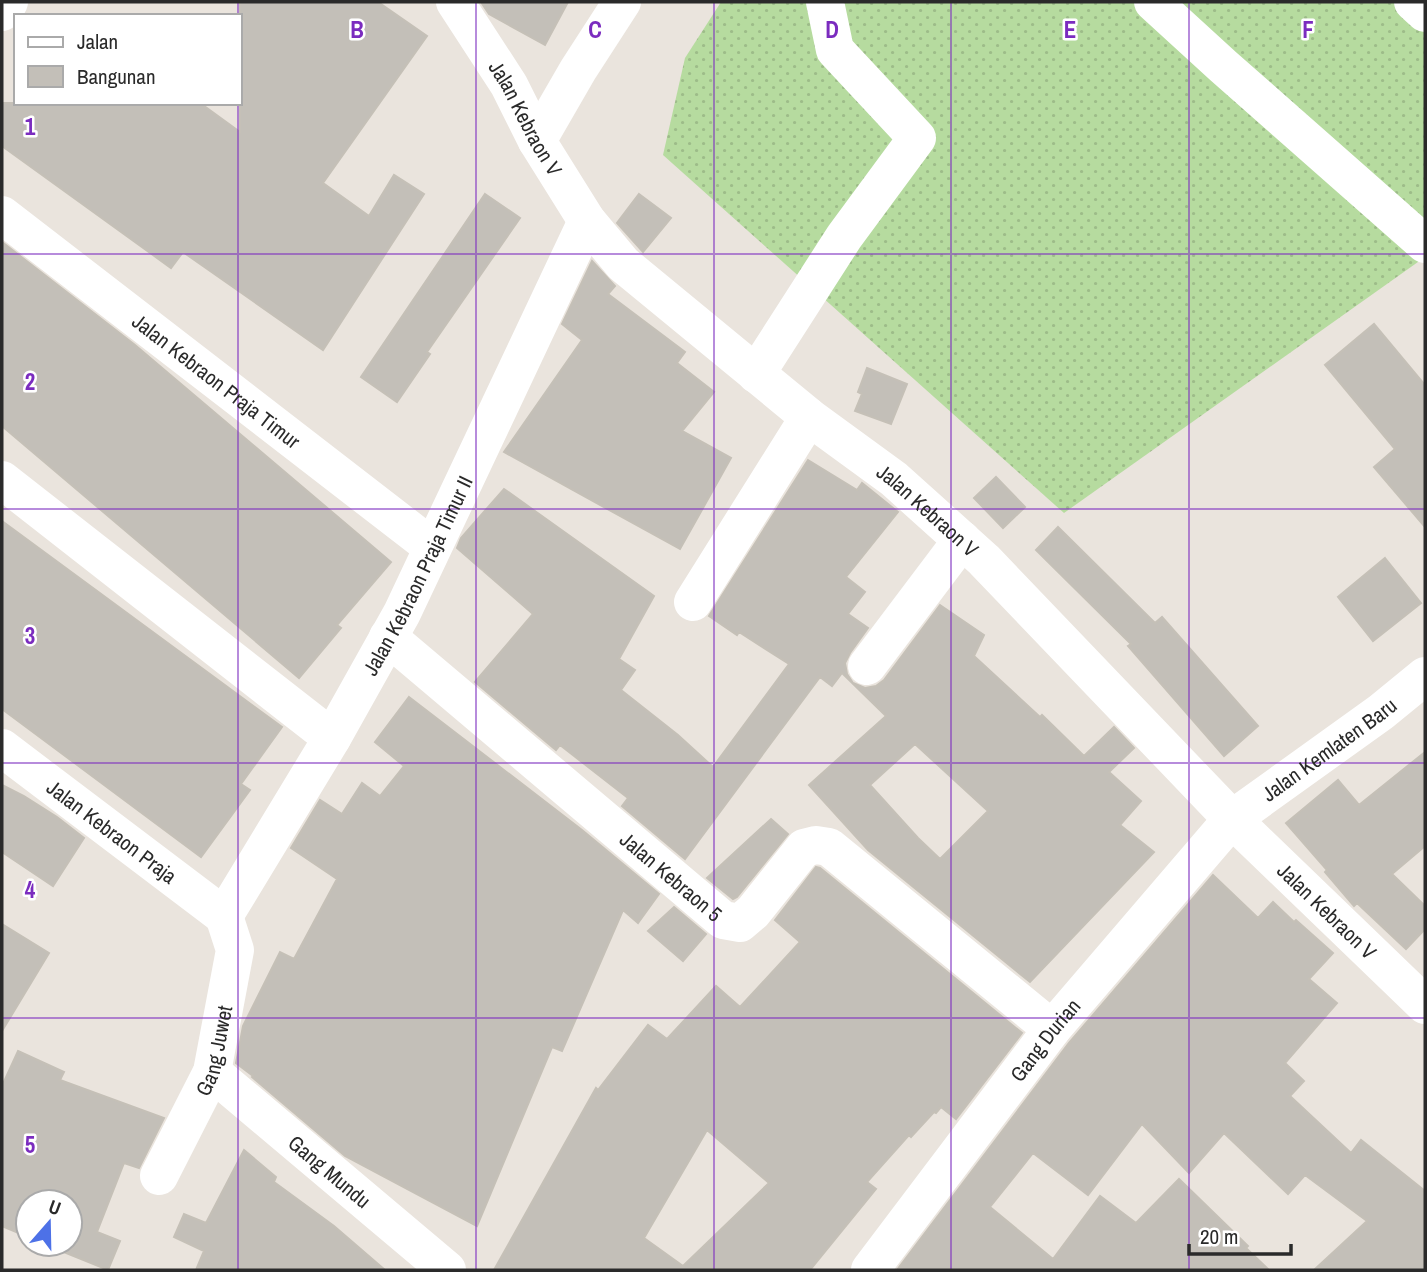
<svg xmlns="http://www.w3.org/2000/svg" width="1427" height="1272" font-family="'Archivo Narrow',sans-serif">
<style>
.grass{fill:url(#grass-dots)}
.building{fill:#c3bfb8;stroke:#c5c0b7;stroke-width:2;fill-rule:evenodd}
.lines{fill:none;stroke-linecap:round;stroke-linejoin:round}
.street{stroke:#fff;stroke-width:38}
.grid{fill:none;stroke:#7b2cbf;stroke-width:2;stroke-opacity:0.55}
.labels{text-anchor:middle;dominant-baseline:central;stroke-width:5;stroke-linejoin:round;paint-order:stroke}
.street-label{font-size:21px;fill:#2a2a2a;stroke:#fff}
.grid-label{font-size:23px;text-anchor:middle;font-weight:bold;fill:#7b2cbf;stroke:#fff;stroke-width:5;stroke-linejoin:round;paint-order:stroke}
</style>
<defs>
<pattern id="grass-dots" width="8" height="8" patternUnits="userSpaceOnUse" patternTransform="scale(1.75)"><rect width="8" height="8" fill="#b6db9f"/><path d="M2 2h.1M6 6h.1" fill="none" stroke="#9dbc89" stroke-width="1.8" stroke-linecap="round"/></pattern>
</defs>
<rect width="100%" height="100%" fill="#eae4dd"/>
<path class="grass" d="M721 2H1425V257L1064 513 663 155 685 58Z"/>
<path class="building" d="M240 2H378L427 36 323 183 369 216 394 175 424 194 323 350 183 252 171 268 2 146V103H200L240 132Z
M481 2H568L545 45 489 14Z
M485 194 520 218 427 352 430 354 397 402 361 377Z
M639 194 671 218 643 252 617 223Z
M2 242 135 345 391 562 337 625 341 628 299 678 2 426Z
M592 261 615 286 608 294 685 352 677 363 714 392 682 431 731 458 680 549 504 452 582 340 562 324Z
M1374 324 1425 385V527L1374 467 1395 449 1325 365Z
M867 368 907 384 891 424 855 411 862 394 858 392Z
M808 460 857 490 862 483 898 512 846 577 865 592 848 614 868 628 850 653 845 663 847 674 853 683 865 688 876 686 884 680 940 605 984 635 974 656 1040 717 1042 715 1084 756 1114 727 1134 748 1109 772 1141 801 1120 825 1154 852 1030 982 868 850 809 785 886 716 842 673 832 686 820 677 685 859 622 806 628 798 560 745 556 750 475 682 533 614 457 548 461 538 504 489 654 596 619 659 635 670 621 690 678 735 713 767 789 664 739 632 737 635 709 616ZM915 744 988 811 940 859 918 838 870 785Z
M996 477 1025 507 1003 528 974 498Z
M2 521 282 727 241 784 250 790 201 857 2 709Z
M1058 527 1155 623 1162 617 1258 726 1224 756 1128 646 1131 644 1036 550Z
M1385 558 1421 603 1373 641 1338 597Z
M409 697 582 830 659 894 638 923 623 910 562 1051 552 1047 477 1226 345 1156 252 1077 253 1076 236 1063 243 1026 280 952 294 959 337 879 291 848 320 800 342 814 362 783 380 796 404 766 375 742Z
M1425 752V846L1392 874 1425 906V929L1406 949 1357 903 1354 906 1325 872 1327 870 1286 823 1338 780 1359 805Z
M2 785 24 796 57 817 84 838 53 886 2 852Z
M771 819 788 834 737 897 733 899 707 878Z
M816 867 820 868 1022 1033 956 1119 941 1107 936 1113 934 1112 911 1137 909 1135 867 1182 876 1189 810 1270H494L596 1088 598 1090 648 1025 667 1039 716 986 740 1007 800 942 775 920ZM707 1130 769 1183 683 1266 644 1238Z
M1213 875 1258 918 1273 902 1294 922 1296 920 1333 953 1309 979 1337 1003 1285 1063 1304 1081 1290 1096 1351 1153 1361 1140 1425 1191V1270H1314L1367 1221 1305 1175 1288 1194 1224 1133 1189 1173 1142 1124 1088 1195 1033 1153 990 1207 1053 1259 1100 1196 1136 1223 1179 1179 1248 1246 1246 1248 1269 1270H897L1069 1043Z
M674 907 706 934 683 961 648 931Z
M2 924 49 953 2 1031Z
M18 1051 64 1072 60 1080 164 1118 139 1168 124 1163 97 1232 120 1241 108 1270 44 1244H70V1202H28V1237L2 1226V1086Z
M244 1150 276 1177 274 1182 334 1226 385 1270H196L204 1251 174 1237 184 1214 206 1223Z"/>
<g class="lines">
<g class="street">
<path id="s1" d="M455 2 509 85 537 141 587 221 623 264 809 417 894 479 984 560 1232 819 1425 1005"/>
<path d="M1153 2 1223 66 1425 244"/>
<path d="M1413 2 1425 13"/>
<path d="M2 12 9 2"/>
<path d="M537 141 578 70 622 2"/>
<path id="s2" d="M2 215 432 547"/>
<path d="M756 374 844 237 917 138 835 50 825 2"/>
<path d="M2 480 332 738"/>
<path d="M693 602 809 417"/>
<path id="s3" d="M388 637 723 920 740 923 753 912 804 848 816 845 829 847 1052 1029"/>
<path d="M867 666 962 540"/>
<path id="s4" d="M2 748 224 916"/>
<path id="s5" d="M224 916 332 738 402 613 587 221"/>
<path id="s6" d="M212 1072 447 1270"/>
<path id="s7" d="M159 1176 212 1072 235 950 224 916"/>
<path id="s8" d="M870 1270 1052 1029 1232 819 1381 712 1425 676"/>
</g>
</g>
<path class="grid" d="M238 2V16M476 2V1270M714 2V1270M951 2V1270M1189 2V1270M238 103V1270M2 254H1425M2 509H1425M2 763H1425M2 1018H1425"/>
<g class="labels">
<g class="street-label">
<text stroke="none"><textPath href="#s1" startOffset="136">Jalan Kebraon V</textPath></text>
<text stroke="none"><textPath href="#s2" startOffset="271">Jalan Kebraon Praja Timur</textPath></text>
<text stroke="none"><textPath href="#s1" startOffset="704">Jalan Kebraon V</textPath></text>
<text stroke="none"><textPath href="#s5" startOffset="392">Jalan Kebraon Praja Timur II</textPath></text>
<text stroke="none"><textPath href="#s8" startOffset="698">Jalan Kemlaten Baru</textPath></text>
<text stroke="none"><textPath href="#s4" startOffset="138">Jalan Kebraon Praja</textPath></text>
<text stroke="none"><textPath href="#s3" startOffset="371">Jalan Kebraon 5</textPath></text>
<text stroke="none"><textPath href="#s1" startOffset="1270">Jalan Kebraon V</textPath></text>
<text stroke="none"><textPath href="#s8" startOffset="289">Gang Durian</textPath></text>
<text stroke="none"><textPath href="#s7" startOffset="138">Gang Juwet</textPath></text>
<text stroke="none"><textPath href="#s6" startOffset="154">Gang Mundu</textPath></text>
</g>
</g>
<g class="grid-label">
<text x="357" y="38">B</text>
<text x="595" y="38">C</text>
<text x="832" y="38">D</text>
<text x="1070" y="38">E</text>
<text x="1308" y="38">F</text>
<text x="30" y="135">1</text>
<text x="30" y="390">2</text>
<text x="30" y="644">3</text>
<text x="30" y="898">4</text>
<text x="30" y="1153">5</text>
</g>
<rect width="1427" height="1272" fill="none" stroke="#2a2a2a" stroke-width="7"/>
<rect x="14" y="14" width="228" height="91" fill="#ffffff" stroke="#aaaaaa" stroke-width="2"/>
<rect x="28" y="37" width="35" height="10" fill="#ffffff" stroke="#aaaaaa" stroke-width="2"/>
<text x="77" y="49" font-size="21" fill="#2a2a2a">Jalan</text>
<rect x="28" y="66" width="35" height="21" fill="#c3bfb8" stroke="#aaaaaa" stroke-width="2"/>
<text x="77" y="84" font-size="21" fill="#2a2a2a">Bangunan</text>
<g transform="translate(49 1223) rotate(20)"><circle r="33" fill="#ffffff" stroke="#aaaaaa" stroke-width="2"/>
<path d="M0-5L12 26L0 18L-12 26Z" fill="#4d71e7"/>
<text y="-10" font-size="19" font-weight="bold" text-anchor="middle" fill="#2a2a2a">U</text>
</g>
<path d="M1189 1244v10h102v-10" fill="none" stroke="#2a2a2a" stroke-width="3.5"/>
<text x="1200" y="1244" font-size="21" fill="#2a2a2a" stroke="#ffffff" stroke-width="5" paint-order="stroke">20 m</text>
</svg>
